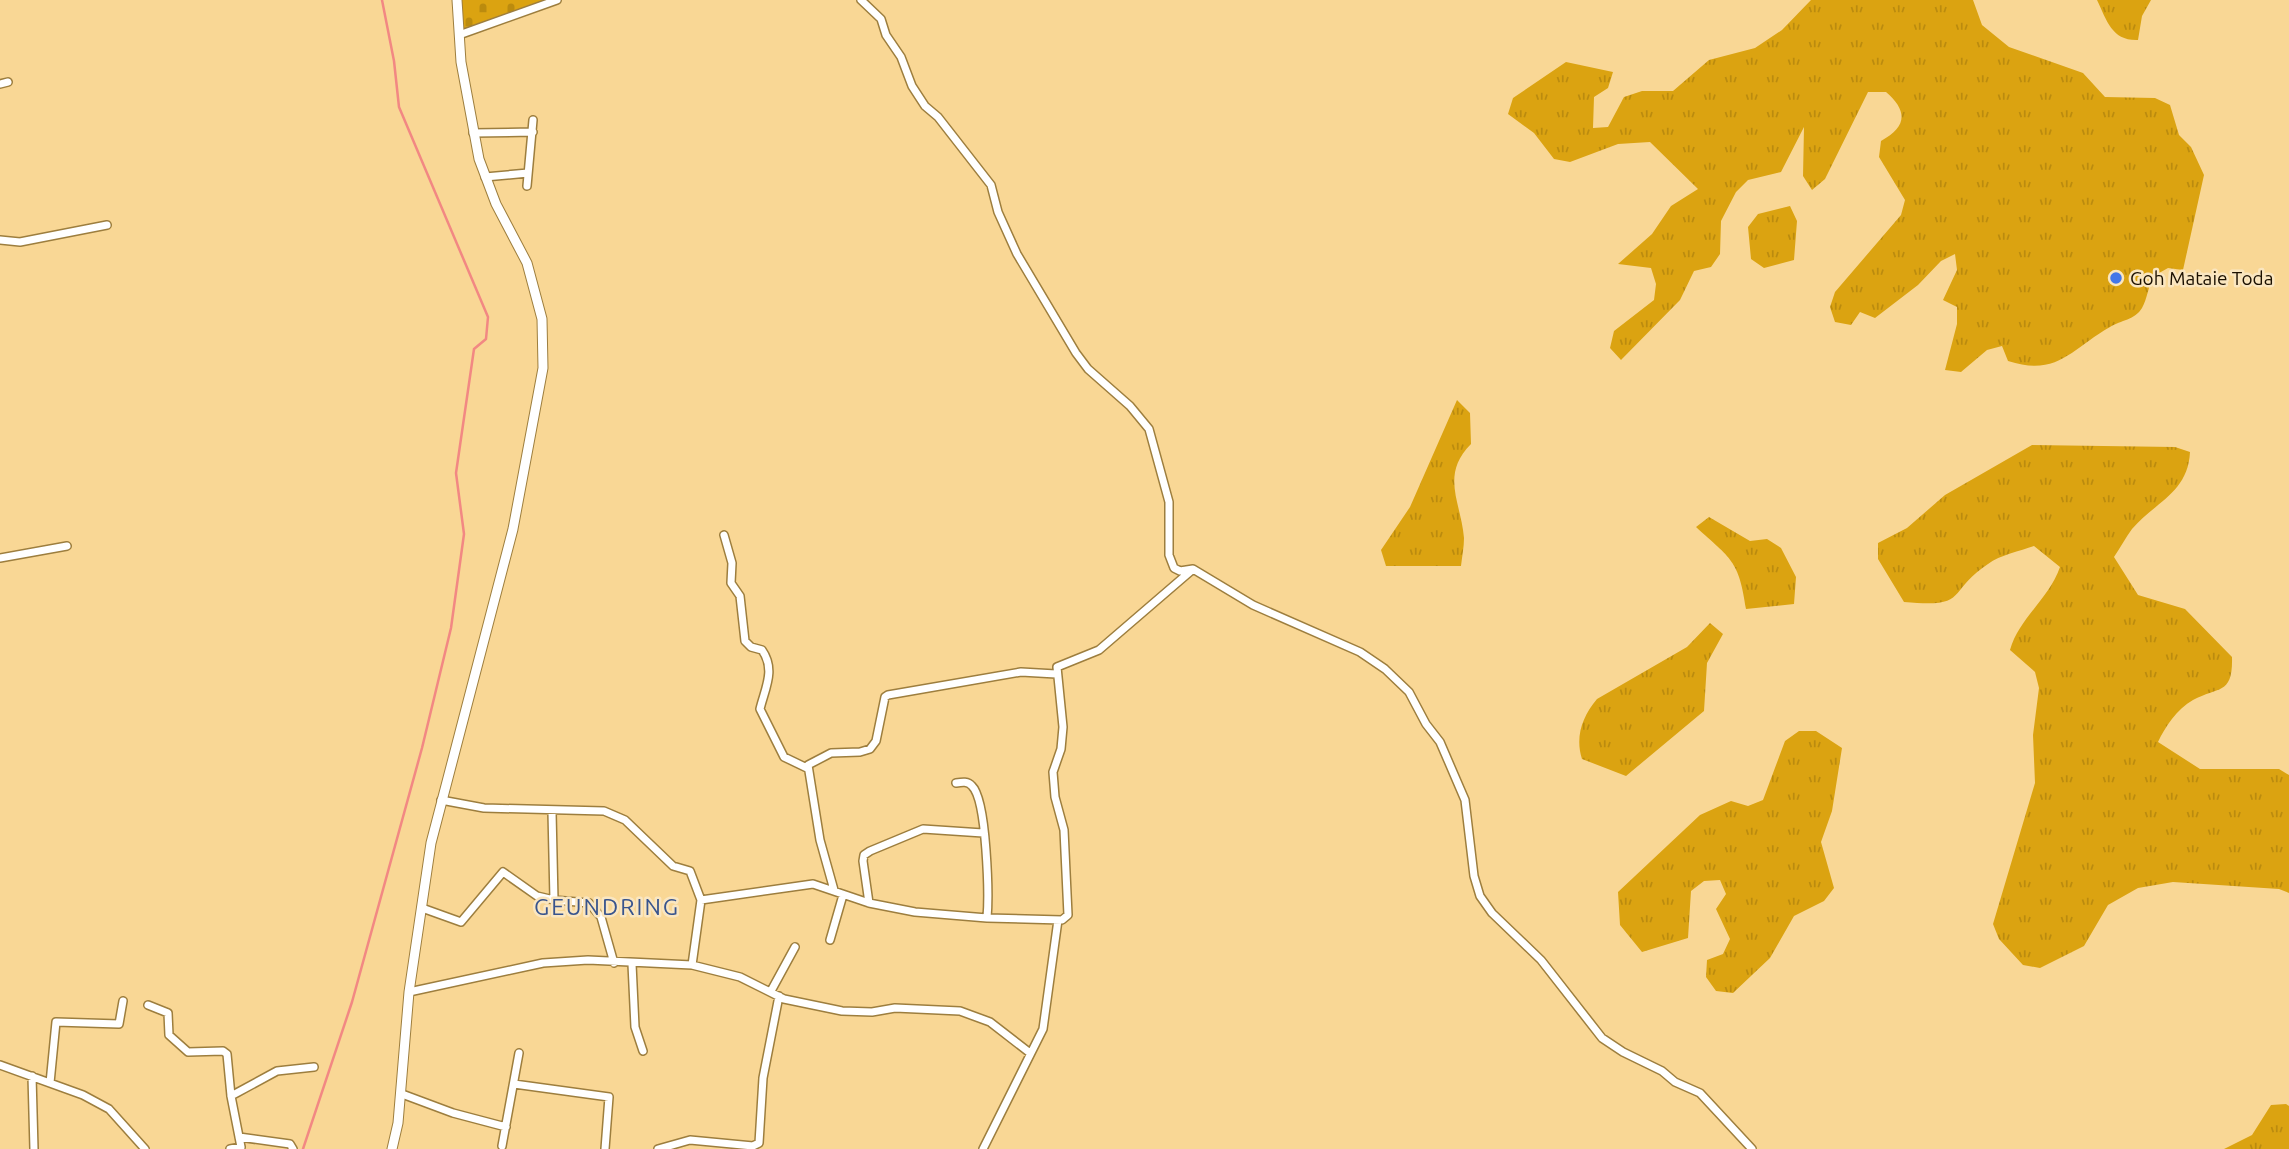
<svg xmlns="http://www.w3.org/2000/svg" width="2289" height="1149" font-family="Ubuntu,sans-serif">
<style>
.grass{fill:url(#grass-tufts)}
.cemetery{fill:url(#cemetery-stones)}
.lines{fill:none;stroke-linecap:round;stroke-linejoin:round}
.stream{stroke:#f28883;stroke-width:2.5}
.minor-casing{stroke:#9d7e3e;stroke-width:10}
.tertiary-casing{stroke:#9d7e3e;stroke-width:11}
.minor{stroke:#fff;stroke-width:7}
.tertiary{stroke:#fff;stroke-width:9}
.poi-dot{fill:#4477e8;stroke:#fae6c0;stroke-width:2.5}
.labels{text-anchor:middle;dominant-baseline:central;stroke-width:5;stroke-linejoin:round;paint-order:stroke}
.poi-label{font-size:19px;fill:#1b1000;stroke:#fae6c0;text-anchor:start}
.quarter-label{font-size:23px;letter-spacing:2px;fill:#38548d;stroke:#fae6c0}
</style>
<defs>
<pattern id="grass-tufts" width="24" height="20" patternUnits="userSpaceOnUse" patternTransform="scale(1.75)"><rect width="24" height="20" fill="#dba311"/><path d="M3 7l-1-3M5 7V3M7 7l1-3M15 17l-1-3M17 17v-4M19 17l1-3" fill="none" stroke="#bb8b0e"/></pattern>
<pattern id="cemetery-stones" width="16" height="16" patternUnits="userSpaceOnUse" patternTransform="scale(1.75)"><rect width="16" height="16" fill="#dba311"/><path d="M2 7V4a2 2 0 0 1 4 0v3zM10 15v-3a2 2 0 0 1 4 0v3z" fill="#bb8b0e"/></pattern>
</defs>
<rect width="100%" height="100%" fill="#f9d795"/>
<path class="grass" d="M1811 0H1973L1982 25 2009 47 2083 73 2105 97 2155 98 2170 105 2179 135 2191 147 2204 175 2183 270 2168 268 2152 277C2149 286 2147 299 2142 308 2135 320 2121 320 2110 327 2071 349 2058 377 2008 361L2002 346 1987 350 1961 372 1945 370 1957 324V307L1943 300 1957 270 1955 254 1941 261 1918 285 1875 318 1860 312 1851 325 1835 322 1830 307 1835 292 1901 215 1905 200 1879 157 1881 141C1907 127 1908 111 1886 92H1868L1825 179 1812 190 1803 176 1804 127 1781 172 1748 180 1736 192 1721 221 1720 254 1711 267 1694 271 1680 300 1621 360 1610 348 1614 331 1654 300 1656 284 1651 268 1618 264 1652 234 1671 206 1698 189 1650 142 1618 144 1570 162 1554 159 1534 133 1508 114 1513 98 1566 62 1613 72 1608 88 1594 97 1593 128 1608 127 1624 97 1642 91H1673L1709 60 1755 48 1782 30Z
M2097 0H2151L2142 16 2138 40C2112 41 2107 21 2097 0Z
M1790 206 1797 221 1794 260 1764 268 1751 259 1748 227 1758 214Z
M1457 400 1470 413 1471 444C1440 475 1461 502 1464 538 1464 547 1462 557 1461 566H1386L1381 550 1410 507Z
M2032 445 2175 447 2190 452C2188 493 2155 502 2132 529 2126 537 2120 548 2114 557L2138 595 2185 609 2232 657C2233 695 2219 686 2193 700 2177 709 2165 727 2158 742L2200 769H2279L2289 775V893L2279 889 2173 882 2138 888 2108 905 2084 946 2040 968 2023 965 1999 939 1993 924 2035 783 2033 735 2039 688 2035 672 2010 650C2019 618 2049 599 2060 567L2034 546C2020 551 2000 555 1988 564 1945 593 1970 608 1904 602L1878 559V543L1907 528 1945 495Z
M1709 517 1750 541 1767 539 1781 548 1796 577 1794 604 1746 609C1739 560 1731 559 1696 527Z
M1710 623 1723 634 1707 663 1704 711 1626 776 1582 759C1575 737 1582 717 1597 699L1687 647Z
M1799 731H1816L1842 748 1832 811 1821 842 1834 888 1824 901 1794 916 1770 958 1733 993 1716 991 1706 977 1707 960 1723 954 1730 939 1716 909 1726 894 1720 880 1704 881 1691 891 1688 938 1642 952 1620 925 1618 892 1700 815 1731 801 1748 806 1763 800 1785 741Z
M2286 1104 2289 1106V1149H2224L2252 1135 2271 1105Z"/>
<path class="cemetery" d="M458 0H559L460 38Z"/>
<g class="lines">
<path class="stream" d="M303 1149 352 1002 422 748 451 628 464 534 456 473 474 349 486 339 488 317 399 107 394 61 382 0"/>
<g class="minor-casing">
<path id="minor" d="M861 0 881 19 886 35 901 57 912 86 925 106 938 117 991 185 998 212 1017 254 1076 353 1088 369 1130 406 1149 429 1169 502V555L1174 568 1180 571 1193 569 1253 605 1360 652 1385 669 1409 692 1426 724 1440 742 1465 800 1474 876 1480 896 1492 913 1541 960 1602 1038 1623 1052 1662 1071 1675 1082 1700 1093 1752 1149
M459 35 557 0
M0 84 8 82
M473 133 533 132
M485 177 528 173
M527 186 533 120
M0 240 20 242 107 225
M724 535 732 563 731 583 740 596 745 641 751 647 762 650C776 670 765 688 760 709L784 757 807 768
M0 558 67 546
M956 783C962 782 968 781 972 786 987 800 989 896 987 918
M441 800 484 808 604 811 625 820 673 866 690 871 701 900 813 884 869 903 915 912 987 918 1062 920 1068 915 1064 830 1055 797 1053 772 1061 749 1063 727 1057 667 1099 650 1192 570
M552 812 554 900 589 903 601 917 614 963
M834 890 820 840 808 765 831 753 860 752 870 749 876 741 885 697 888 695 1021 672 1056 674
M869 903 863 861 864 855 870 851 923 829 983 833
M422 908 461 922 503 872 537 896 554 900
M830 940 843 895
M632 964 635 1027 643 1051
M692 965 701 900
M771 991 795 947
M409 992 543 963 588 960 692 965 740 977 784 999 842 1011 872 1012 895 1008 960 1011 990 1022 1030 1053
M148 1005 168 1013 169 1035 188 1052 223 1051 227 1054 231 1096 241 1147 230 1149
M0 1065 83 1095 109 1109 145 1149
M32 1076 34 1149
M50 1083 56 1022 119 1024 123 1001
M514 1084 609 1097 605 1149
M402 1094 453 1113 506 1127
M231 1096 277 1071 314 1067
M239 1137 290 1144 293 1149
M502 1146 519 1053
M658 1149 690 1140 753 1146 759 1143 763 1078 779 996
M983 1149 1043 1029 1058 920"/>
</g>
<g class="tertiary-casing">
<path id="tertiary" d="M392 1149 398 1123 409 992 431 843 513 529 543 368 542 319 527 263 496 204 479 159 461 62 457 0"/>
</g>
<use href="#minor" class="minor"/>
<use href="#tertiary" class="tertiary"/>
</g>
<circle class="poi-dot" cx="2116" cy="278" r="7"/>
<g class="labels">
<g class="poi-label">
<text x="2130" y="278">Goh Mataie Toda</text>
</g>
<g class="quarter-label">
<text x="607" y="906">GEUNDRING</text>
</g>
</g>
</svg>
